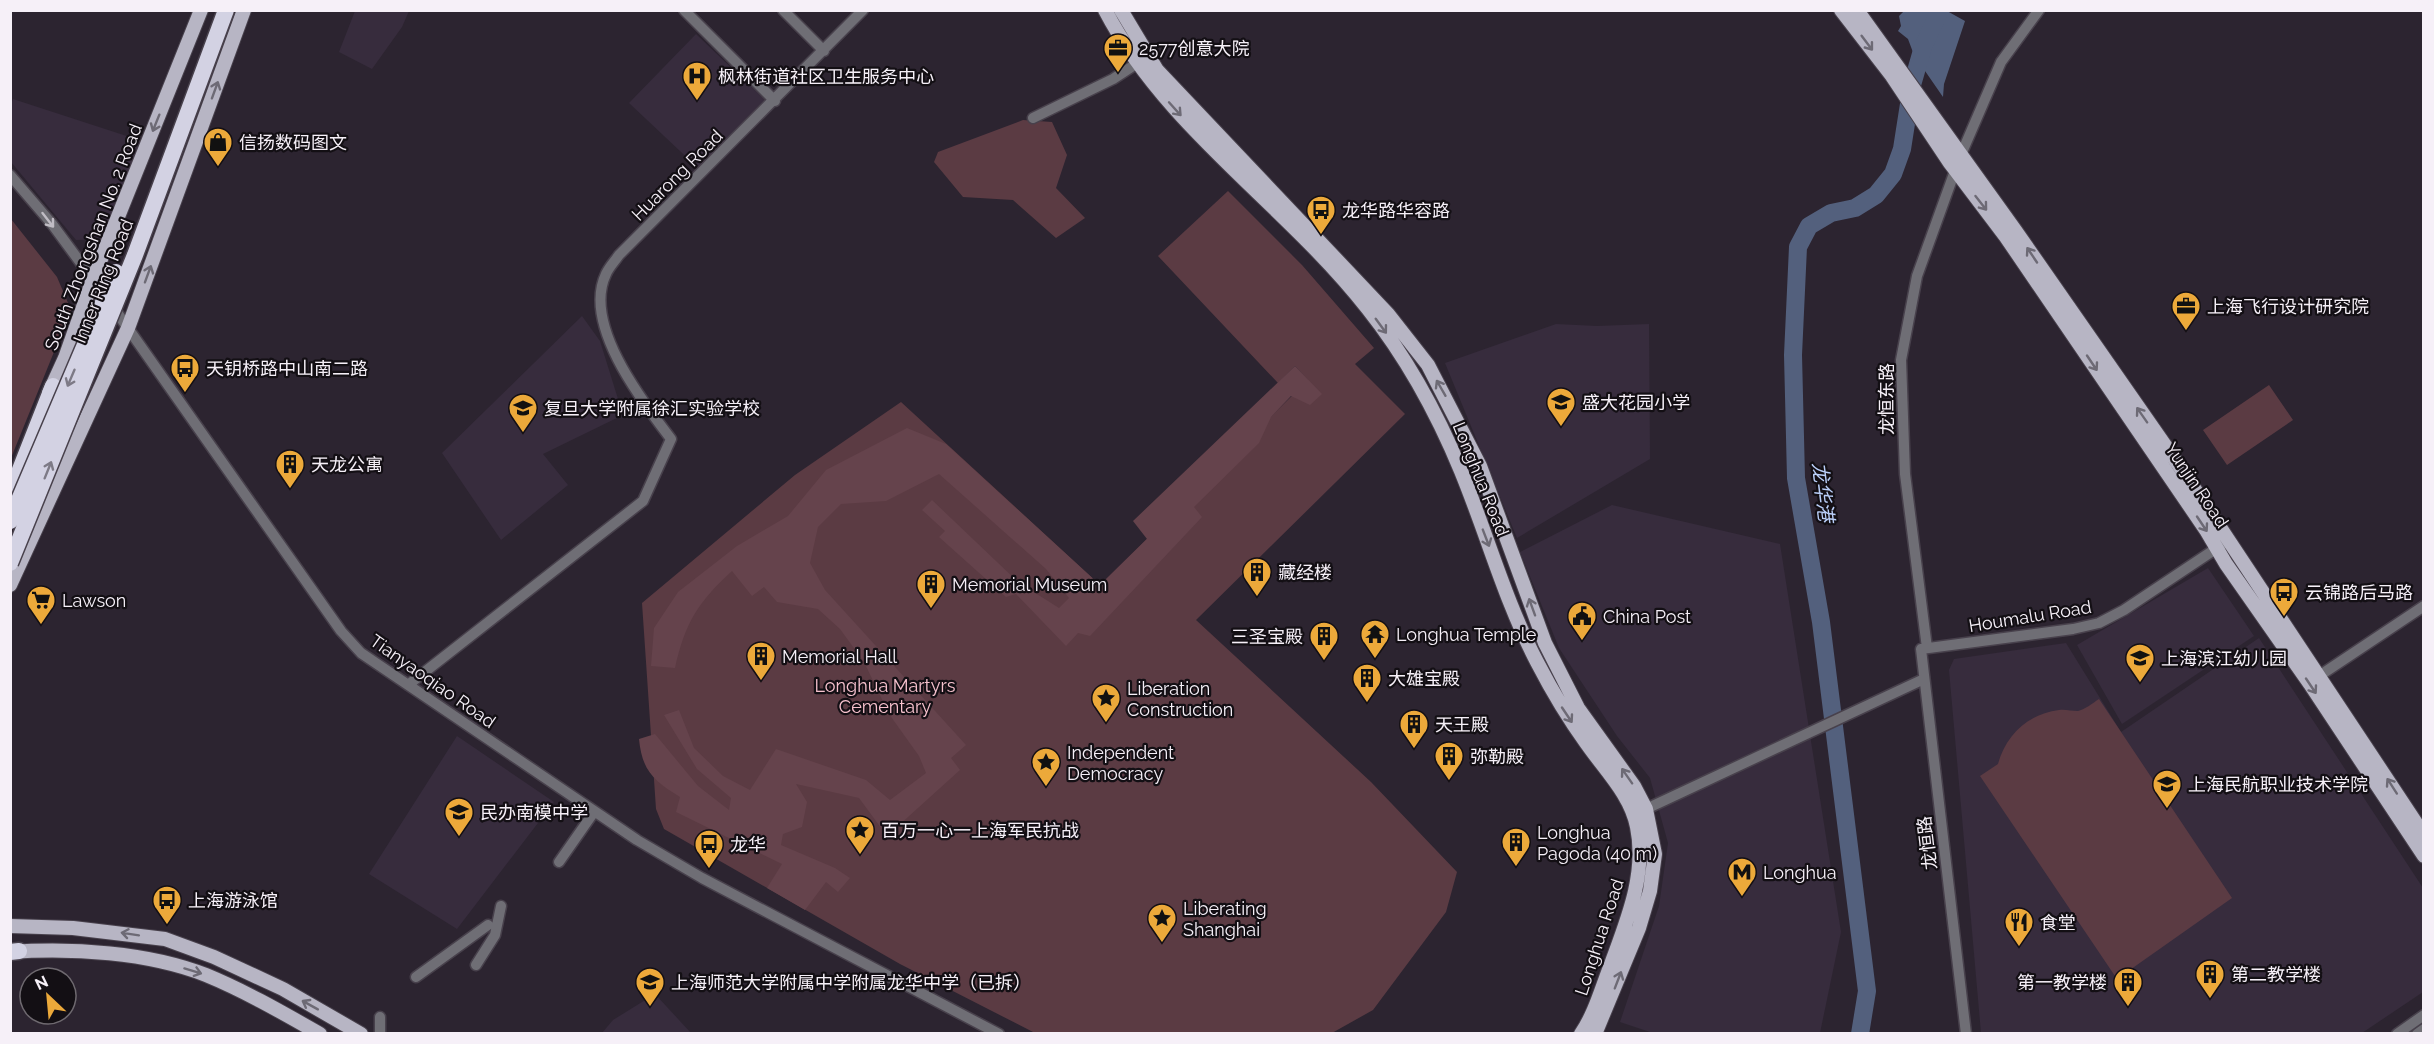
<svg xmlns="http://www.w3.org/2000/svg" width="2434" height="1044" font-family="Raleway,'Noto Sans SC',sans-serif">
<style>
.built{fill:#372c3d}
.green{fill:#5b3b43}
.forest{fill:#65434c}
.water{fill:#53607d}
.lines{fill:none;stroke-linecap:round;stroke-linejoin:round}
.river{stroke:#53607d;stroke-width:18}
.minor-casing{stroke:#48414c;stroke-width:13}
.major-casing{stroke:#48414c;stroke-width:16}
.highway-casing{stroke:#48414c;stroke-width:19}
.minor{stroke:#6f6e75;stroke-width:10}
.major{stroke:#b7b5c4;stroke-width:14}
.highway{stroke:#d3d2e3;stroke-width:16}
.highway-bridge-casing{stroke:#48414c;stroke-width:19;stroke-linecap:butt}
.highway-bridge{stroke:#d3d2e3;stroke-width:16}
.oneway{stroke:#6d6a75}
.oneway2{stroke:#c0bcc4}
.oneway3{stroke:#7d7a86}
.labels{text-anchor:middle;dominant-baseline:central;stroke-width:4.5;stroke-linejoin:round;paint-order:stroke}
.poi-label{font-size:18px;fill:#f6f0f8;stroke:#130f14;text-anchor:start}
.street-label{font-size:18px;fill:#f6f0f8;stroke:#130f14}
.park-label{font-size:18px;fill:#f7c2ce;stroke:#130f14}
.water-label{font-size:20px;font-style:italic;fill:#bacff9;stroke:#130f14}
</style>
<rect width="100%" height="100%" fill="#2c2430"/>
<path class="built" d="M355 11H409L402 27 372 69 339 52Z
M696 34 765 100 698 168 629 103Z
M13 99 142 141 112 216 98 239 76 240 11 162 10 107Z
M582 316 600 341 623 415 543 454 568 485 501 540 442 453Z
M1556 324 1597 326 1649 324 1650 459 1517 538 1445 363Z
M1612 505 1780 544 1841 932 1820 1033H1653L1620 1022 1659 906 1668 843 1650 778 1617 736 1559 648 1520 552Z
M2208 568 2254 636 2122 724 2077 645Z
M2259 638 2423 888V992L2362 1033H1981L1949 670 1954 659 2066 643 2121 732Z
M457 736 554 802 457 929 369 874Z
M655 994 691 1033H602L613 1020Z"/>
<path class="green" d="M1023 120 1052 122 1067 155 1056 188 1085 218 1056 238 1013 200 963 197 934 162 938 152Z
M1228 191 1302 265 1374 348 1355 364 1405 414 1196 620 1371 782 1457 872 1446 912 1373 1010 1332 1033H1035L900 964 664 829 656 809 642 603 795 475 901 402 1100 585 1308 380 1295 366 1278 383 1158 256Z
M11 219 57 277 71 310 11 458Z
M2269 385 2293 420 2227 465 2203 430Z
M2099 699 2232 898 2117 979 1980 776 1998 764C2006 735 2028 714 2059 710 2065 709 2071 711 2078 711 2084 710 2093 703 2099 699Z"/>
<path class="forest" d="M1295 366 1322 394 1310 405 1291 396 1271 417 1259 443 1194 507 1202 517 1090 636 1078 633 1066 646 1016 594 1006 597 939 537 945 531 922 510 932 500 1018 582 1059 608 1069 598 1046 569 939 474 886 501 841 504 818 527 810 563 825 590 966 745 951 758 960 770 887 836 859 798 796 784 807 802 802 827 783 834 781 845 835 868 850 878 838 892 826 882 805 910 767 888 782 864 676 812 680 797C654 781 642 771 639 739L655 734 698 786 729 810 731 798 697 769 664 715 679 710 694 748 723 776 750 790 776 749 866 780 890 800 926 773 919 756 889 714 864 662 840 629 818 609 777 602 764 587 752 596 732 571C698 602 685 623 675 668L651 666 654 628 678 592 737 546 788 516 826 470 907 428 946 444 1100 585 1147 539 1133 521Z"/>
<path class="water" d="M1904 11H1947L1965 21 1944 84 1943 97 1914 55 1908 39 1898 31 1901 26 1899 16Z"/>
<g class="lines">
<path class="river" d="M1860 1034 1867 991 1821 622 1796 478 1793 355 1798 247 1809 226 1831 213 1855 208 1876 195 1893 174 1902 149 1912 85 1923 47 1940 10"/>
<g class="minor-casing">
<path id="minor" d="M684 10 775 101
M783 10 824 51
M1033 118 1113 79 1139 62
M10 175 52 224 111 304 341 631 361 653 637 840 702 878 999 1034
M1927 648 1905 474 1901 360 1917 276 1960 157 2001 62 2039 10
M2319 676 2424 606
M408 685 643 501 671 439C642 401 582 324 606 274 609 267 615 261 619 255L863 10
M1646 809 1924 679
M559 862 594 812
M476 965 495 935 501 906
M416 977 488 925
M380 1017V1034
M1966 1034 1921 649 2073 629 2099 623 2124 610 2223 544
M2397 1034 2424 1015
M2417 1034 2424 1029"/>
</g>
<g class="major-casing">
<path id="major" d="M1105 10C1167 129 1287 205 1368 309 1407 358 1437 413 1461 471 1487 534 1505 601 1537 662 1552 691 1568 718 1587 744 1605 770 1631 795 1637 827 1647 875 1626 923 1610 967 1601 990 1595 1013 1581 1034
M1121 10 1157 70 1388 314 1428 365 1480 466 1545 643 1578 708 1634 786 1646 809 1655 854 1650 891 1639 928 1595 1034
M1841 10 1892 76 1950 163 2006 237 2206 530 2226 564 2310 684 2424 856
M1857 10 2015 230 2178 464 2424 835
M49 393 65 358 93 279 201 10
M10 585 128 328 244 10
M10 926 73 928 165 939 214 957 283 989 361 1034
M10 952C73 948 147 952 206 975 245 991 283 1013 320 1034"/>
</g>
<g class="highway-casing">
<path id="highway" d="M10 495 53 386
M10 952 19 951"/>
</g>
<use href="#minor" class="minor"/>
<use href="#major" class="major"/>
<use href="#highway" class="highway"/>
<g class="highway-bridge-casing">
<path id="highway-bridge" d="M10 521 116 272
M10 563 135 255 226 10"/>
</g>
<use href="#highway-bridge" class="highway-bridge"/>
</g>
<defs><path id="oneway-shaft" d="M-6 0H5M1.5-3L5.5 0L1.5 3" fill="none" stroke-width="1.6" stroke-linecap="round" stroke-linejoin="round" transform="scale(1.5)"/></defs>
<g class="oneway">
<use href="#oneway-shaft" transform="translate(1867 43) rotate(53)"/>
<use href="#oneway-shaft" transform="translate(215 90) rotate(-70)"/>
<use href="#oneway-shaft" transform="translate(1175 109) rotate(48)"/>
<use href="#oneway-shaft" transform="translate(156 123) rotate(112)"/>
<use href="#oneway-shaft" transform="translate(1981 203) rotate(52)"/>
<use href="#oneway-shaft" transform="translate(2032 255) rotate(-124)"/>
<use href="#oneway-shaft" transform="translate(148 274) rotate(-70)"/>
<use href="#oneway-shaft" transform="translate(1381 326) rotate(54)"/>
<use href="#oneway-shaft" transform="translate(2092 363) rotate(56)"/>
<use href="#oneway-shaft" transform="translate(1441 388) rotate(-120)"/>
<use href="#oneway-shaft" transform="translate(2142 415) rotate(-125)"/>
<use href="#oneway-shaft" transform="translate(2202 524) rotate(56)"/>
<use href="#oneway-shaft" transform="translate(1486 538) rotate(69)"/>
<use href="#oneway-shaft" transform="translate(1532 607) rotate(-110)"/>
<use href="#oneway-shaft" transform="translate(2311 686) rotate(56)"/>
<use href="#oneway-shaft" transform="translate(1567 715) rotate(56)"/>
<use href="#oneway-shaft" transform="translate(1627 776) rotate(-125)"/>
<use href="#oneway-shaft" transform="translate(2392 786) rotate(-123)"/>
<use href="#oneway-shaft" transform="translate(130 934) rotate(-171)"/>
<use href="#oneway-shaft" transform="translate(193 971) rotate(17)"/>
<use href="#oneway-shaft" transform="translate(1618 980) rotate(-69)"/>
<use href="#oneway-shaft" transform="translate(310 1005) rotate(-151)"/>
</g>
<use class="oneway2" href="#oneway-shaft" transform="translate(48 220) rotate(52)"/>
<g class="oneway3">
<use href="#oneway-shaft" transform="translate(71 378) rotate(113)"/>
<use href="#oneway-shaft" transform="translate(48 470) rotate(-68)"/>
</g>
<defs>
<g id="office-pin" transform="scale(1.5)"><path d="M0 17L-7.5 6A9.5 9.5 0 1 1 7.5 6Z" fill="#eca93a" stroke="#130f14"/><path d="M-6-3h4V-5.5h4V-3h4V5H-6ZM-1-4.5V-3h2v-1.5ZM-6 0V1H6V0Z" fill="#111"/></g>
<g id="hospital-pin" transform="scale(1.5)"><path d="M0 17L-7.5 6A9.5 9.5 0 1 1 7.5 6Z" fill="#eca93a" stroke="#130f14"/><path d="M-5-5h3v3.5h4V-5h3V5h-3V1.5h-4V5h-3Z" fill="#111"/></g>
<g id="shop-pin" transform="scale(1.5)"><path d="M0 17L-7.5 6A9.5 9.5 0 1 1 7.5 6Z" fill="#eca93a" stroke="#130f14"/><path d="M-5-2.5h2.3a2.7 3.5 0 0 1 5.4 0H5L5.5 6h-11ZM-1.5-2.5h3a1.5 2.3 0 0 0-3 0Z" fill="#111"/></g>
<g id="bus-pin" transform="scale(1.5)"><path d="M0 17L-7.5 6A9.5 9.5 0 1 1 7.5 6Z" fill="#eca93a" stroke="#130f14"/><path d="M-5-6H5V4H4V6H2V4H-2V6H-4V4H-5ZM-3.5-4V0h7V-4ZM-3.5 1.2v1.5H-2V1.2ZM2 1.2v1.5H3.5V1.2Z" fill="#111"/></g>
<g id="school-pin" transform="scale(1.5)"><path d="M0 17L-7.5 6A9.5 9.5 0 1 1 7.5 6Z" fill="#eca93a" stroke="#130f14"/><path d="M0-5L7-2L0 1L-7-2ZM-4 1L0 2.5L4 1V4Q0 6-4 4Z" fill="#111"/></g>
<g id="building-pin" transform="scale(1.5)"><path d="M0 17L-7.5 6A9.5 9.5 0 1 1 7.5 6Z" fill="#eca93a" stroke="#130f14"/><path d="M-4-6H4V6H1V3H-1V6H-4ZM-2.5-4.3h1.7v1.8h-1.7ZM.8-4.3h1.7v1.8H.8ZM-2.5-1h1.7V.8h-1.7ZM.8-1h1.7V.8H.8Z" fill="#111"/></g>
<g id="supermarket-pin" transform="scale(1.5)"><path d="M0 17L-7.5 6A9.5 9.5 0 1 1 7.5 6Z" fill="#eca93a" stroke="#130f14"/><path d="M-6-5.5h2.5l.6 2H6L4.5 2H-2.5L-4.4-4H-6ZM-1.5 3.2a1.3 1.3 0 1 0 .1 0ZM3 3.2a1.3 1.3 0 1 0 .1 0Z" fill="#111"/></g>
<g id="civic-pin" transform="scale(1.5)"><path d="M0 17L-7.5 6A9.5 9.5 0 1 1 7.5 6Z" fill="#eca93a" stroke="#130f14"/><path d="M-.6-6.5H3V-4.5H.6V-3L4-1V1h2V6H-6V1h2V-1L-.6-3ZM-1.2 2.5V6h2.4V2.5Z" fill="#111"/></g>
<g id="temple-pin" transform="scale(1.5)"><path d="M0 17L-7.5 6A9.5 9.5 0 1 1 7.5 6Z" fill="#eca93a" stroke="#130f14"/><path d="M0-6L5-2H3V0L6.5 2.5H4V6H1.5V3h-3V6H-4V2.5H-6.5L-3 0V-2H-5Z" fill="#111"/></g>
<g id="sight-pin" transform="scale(1.5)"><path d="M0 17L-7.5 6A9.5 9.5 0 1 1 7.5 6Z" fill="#eca93a" stroke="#130f14"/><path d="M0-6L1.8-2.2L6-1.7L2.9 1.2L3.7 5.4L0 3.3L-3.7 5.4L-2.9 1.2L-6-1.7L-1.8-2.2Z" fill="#111"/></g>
<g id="university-pin" transform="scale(1.5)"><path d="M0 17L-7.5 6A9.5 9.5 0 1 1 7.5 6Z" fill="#eca93a" stroke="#130f14"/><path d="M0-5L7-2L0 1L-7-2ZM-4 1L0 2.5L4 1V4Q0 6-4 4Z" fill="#111"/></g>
<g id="metro-pin" transform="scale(1.5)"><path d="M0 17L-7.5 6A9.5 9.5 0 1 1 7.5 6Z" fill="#eca93a" stroke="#130f14"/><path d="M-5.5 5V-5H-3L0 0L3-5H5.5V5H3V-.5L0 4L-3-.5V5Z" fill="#111"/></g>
<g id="restaurant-pin" transform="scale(1.5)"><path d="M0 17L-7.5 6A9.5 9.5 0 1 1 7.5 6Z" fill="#eca93a" stroke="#130f14"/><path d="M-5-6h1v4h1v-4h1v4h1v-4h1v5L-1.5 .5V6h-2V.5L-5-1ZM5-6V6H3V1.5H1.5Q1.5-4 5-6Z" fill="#111"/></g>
</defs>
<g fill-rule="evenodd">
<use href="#office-pin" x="1118" y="48"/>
<use href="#hospital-pin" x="697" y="76"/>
<use href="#shop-pin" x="218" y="142"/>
<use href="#bus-pin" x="1321" y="210"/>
<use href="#office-pin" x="2186" y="306"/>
<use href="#bus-pin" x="185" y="368"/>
<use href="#school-pin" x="1561" y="402"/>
<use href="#school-pin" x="523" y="408"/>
<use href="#building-pin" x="290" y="464"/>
<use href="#building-pin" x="1257" y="572"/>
<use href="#building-pin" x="931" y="584"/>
<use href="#bus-pin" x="2284" y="592"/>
<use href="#supermarket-pin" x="41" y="600"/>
<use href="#civic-pin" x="1582" y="616"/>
<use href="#temple-pin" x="1375" y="634"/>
<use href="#building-pin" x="1324" y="636"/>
<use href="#building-pin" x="761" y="656"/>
<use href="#school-pin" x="2140" y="658"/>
<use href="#building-pin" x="1367" y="678"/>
<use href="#sight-pin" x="1106" y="698"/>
<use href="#building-pin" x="1414" y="724"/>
<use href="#building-pin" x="1449" y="756"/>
<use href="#sight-pin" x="1046" y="762"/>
<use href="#university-pin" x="2167" y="784"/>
<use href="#school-pin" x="459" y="812"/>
<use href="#sight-pin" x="860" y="830"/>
<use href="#building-pin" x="1516" y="842"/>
<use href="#bus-pin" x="709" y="844"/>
<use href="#metro-pin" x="1742" y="872"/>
<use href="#bus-pin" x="167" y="900"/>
<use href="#sight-pin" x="1162" y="918"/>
<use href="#restaurant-pin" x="2019" y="922"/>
<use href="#building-pin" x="2210" y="974"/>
<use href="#school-pin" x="650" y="982"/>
<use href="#building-pin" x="2128" y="982"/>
</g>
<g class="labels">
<g class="poi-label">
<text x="1139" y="48">2577创意大院</text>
<text x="718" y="76">枫林街道社区卫生服务中心</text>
<text x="239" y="142">信扬数码图文</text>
<text x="1342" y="210">龙华路华容路</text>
<text x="2207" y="306">上海飞行设计研究院</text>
<text x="206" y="368">天钥桥路中山南二路</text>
<text x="1582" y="402">盛大花园小学</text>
<text x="544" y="408">复旦大学附属徐汇实验学校</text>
<text x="311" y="464">天龙公寓</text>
<text x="1278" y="572">藏经楼</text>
<text x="952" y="584">Memorial Museum</text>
<text x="2305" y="592">云锦路后马路</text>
<text x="62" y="600">Lawson</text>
<text x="1603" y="616">China Post</text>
<text x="1396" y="634">Longhua Temple</text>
<text x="1303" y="636" text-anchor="end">三圣宝殿</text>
<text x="782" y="656">Memorial Hall</text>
<text x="2161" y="658">上海滨江幼儿园</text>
<text x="1388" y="678">大雄宝殿</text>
<text x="1127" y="688">Liberation<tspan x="1127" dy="21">Construction</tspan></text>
<text x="1435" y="724">天王殿</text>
<text x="1067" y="752">Independent<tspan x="1067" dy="21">Democracy</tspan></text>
<text x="1470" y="756">弥勒殿</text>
<text x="2188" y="784">上海民航职业技术学院</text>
<text x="480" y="812">民办南模中学</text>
<text x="881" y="830">百万一心一上海军民抗战</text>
<text x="1537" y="832">Longhua<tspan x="1537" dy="21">Pagoda (40 m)</tspan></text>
<text x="730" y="844">龙华</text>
<text x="1763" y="872">Longhua</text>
<text x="188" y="900">上海游泳馆</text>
<text x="1183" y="908">Liberating<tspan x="1183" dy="21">Shanghai</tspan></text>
<text x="2040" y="922">食堂</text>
<text x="2231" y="974">第二教学楼</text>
<text x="671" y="982">上海师范大学附属中学附属龙华中学（已拆）</text>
<text x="2107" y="982" text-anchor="end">第一教学楼</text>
</g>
<g class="street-label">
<text transform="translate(677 175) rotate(-45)">Huarong Road</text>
<text transform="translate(93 237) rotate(-69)">South Zhongshan No. 2 Road</text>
<text transform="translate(103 281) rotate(-68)">Inner Ring Road</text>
<text transform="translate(1886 399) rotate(-90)">龙恒东路</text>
<text transform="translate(1481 479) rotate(68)">Longhua Road</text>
<text transform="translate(2197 485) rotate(56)">Yunjin Road</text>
<text transform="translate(2030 616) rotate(-9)">Houmalu Road</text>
<text transform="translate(433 681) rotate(35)">Tianyaoqiao Road</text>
<text transform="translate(1927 843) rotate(-97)">龙恒路</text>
<text transform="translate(1599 937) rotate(-72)">Longhua Road</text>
</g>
<g class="park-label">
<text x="885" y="685">Longhua Martyrs<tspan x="885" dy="21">Cementary</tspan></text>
</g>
<g class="water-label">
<text transform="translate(1823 492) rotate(83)">龙华港</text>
</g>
</g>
<rect width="2434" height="1044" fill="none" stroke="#f6f0f8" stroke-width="24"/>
<g transform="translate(48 996) rotate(334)"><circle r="28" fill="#130f14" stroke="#6e696f" stroke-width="1.5"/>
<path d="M0-4.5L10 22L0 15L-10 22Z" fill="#eca93a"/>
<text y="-9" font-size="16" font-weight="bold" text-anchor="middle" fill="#f6f0f8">N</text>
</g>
</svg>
